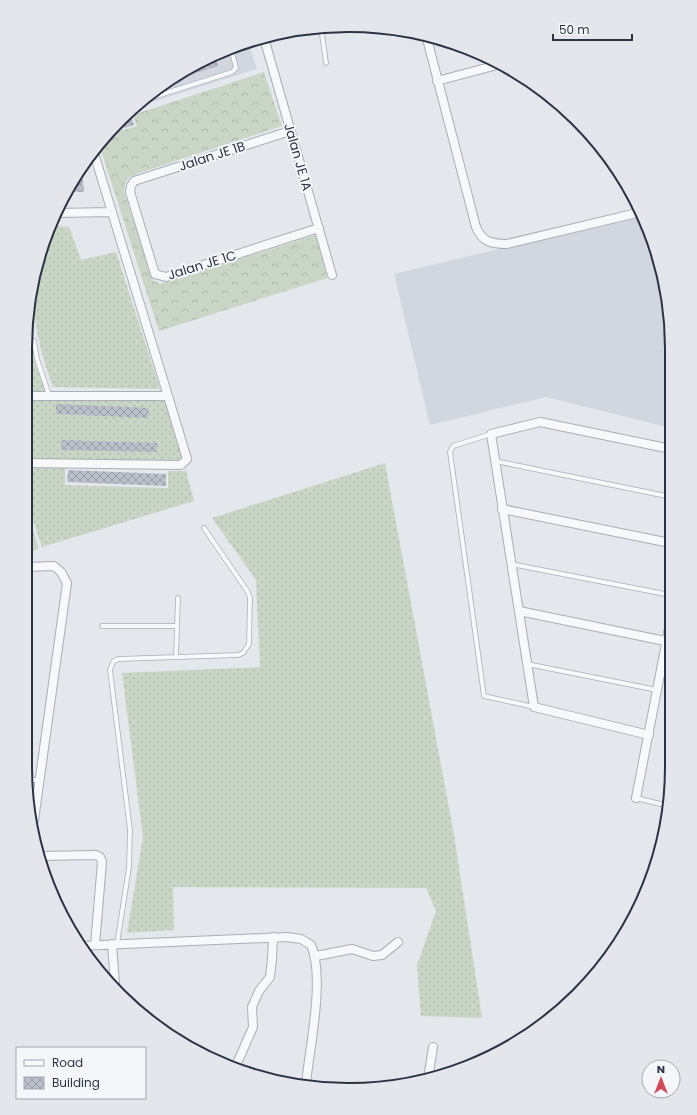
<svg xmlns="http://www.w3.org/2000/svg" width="697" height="1115" font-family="Poppins,sans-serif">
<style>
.built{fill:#d2d6de}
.grass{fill:url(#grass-dots)}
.forest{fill:url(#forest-crowns)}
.building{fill:url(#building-cross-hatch)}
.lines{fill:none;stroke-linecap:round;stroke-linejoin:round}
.lane-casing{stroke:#a9aeb7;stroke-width:5.5}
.street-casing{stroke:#a9aeb7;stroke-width:10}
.lane{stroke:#f7f8fa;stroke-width:4}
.street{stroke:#f7f8fa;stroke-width:8}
.labels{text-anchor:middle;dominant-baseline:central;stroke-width:4;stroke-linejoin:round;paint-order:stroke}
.street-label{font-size:13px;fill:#2b3445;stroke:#f4f6f9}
.rim{fill:none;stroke:#2b3445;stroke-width:2}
</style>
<defs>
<pattern id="grass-dots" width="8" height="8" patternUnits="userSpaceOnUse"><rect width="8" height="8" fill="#c9d6c5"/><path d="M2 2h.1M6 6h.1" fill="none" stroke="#adb8ab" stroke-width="1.8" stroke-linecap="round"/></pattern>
<pattern id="forest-crowns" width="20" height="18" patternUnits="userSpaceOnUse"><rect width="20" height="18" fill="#c9d6c5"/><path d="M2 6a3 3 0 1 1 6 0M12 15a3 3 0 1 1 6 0" fill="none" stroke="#adb8ab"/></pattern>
<pattern id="building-cross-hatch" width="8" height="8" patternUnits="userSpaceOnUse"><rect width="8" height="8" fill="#bbc0ca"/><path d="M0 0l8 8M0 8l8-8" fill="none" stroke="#989da6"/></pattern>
</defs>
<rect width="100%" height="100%" fill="#e4e7ec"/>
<path class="built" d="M248 41 257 69 133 108 187 68Z
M642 215 661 265 671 327V428L546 397 430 425 394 274Z"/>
<path class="grass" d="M49 226 69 227 81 260 116 252 160 389 53 387C40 353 30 314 36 277 38 260 45 243 49 226Z
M30 297 33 298 35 325 33 329 28 328V307Z
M29 343 31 344 34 360 46 392 27 393Z
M27 398 166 400 184 458 179 463 27 461Z
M385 463 454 835 482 1018 421 1016 417 965 436 911 426 888 173 887 174 930 127 933 143 837 122 673 260 667 256 580 212 518Z
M27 467 65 468V485L168 488V471H186L194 501 42 547 27 503Z"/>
<path class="forest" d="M264 72 282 126 130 176 125 183 124 192 153 280 160 284 316 235 327 278 159 331 99 144 107 135 137 126 133 115Z
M27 512 39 549 26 554Z"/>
<path class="building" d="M215 56 218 66 179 78 178 75 187 68Z
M130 111 134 125 110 132 124 117Z
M76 179H83L84 192H68Z
M56 404 149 408 148 418 56 414Z
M61 440 157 443V452L61 450Z
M68 470 166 474V486L67 482Z"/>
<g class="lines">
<g class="lane-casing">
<path id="lane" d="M321 27 326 63
M141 101 232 72 236 68 231 48
M34 341 37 359 49 395
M491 434 453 446 450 452 484 696 534 707
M495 461 671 497
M668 543 670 533
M511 564 670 595
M102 626H177
M176 657 178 598
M527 664 657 690
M27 780H39
M636 798 669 806
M117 944 129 867 130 830 110 670 113 662 118 659 238 655 243 653 249 644 250 598 248 592 204 528"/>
</g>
<g class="street-casing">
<path id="street" d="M426 35 476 227C482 242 492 244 507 244L641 212
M264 38 332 275
M437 81 501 64
M290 131 134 181 131 186 130 192 155 274 166 277 319 228
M93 150 168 396
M56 213 112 212
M27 463 181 465 187 459 168 396H27
M502 509 670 543
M26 567 54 566 61 572 67 583 34 820
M519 611 670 642
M649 735 534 707 491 434 540 422 671 449
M636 798 670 623
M40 856 96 855 100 857 102 862 95 945
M112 944 115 984
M79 946 287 937 301 939 311 945C325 977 310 1046 306 1083
M316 956 352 949 373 956 382 955 398 942
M235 1068 253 1027 252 1007 259 991 270 977 272 959 273 937
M428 1079 433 1047"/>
</g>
<use href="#lane" class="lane"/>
<use href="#street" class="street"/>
</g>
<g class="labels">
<g class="street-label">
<text transform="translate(212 156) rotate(-18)">Jalan JE 1B</text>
<text transform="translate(298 157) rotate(74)">Jalan JE 1A</text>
<text transform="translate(202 265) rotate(-17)">Jalan JE 1C</text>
</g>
</g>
<path d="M0 0H697V1115H0ZM348 32H349A316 316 0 0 1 665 348V767A316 316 0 0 1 349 1083H348A316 316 0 0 1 32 767V348A316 316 0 0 1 348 32Z" fill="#e4e6eb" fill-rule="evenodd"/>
<path class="rim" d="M348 32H349A316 316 0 0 1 665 348V767A316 316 0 0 1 349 1083H348A316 316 0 0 1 32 767V348A316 316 0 0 1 348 32Z"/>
<rect x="16" y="1047" width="130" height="52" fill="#f4f6f9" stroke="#a4a8b1"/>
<rect x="24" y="1060" width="20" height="6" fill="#f7f8fa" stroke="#a4a8b1"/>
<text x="52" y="1067" font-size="12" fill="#2b3445">Road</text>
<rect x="24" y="1077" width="20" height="12" fill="url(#building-cross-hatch)" stroke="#a4a8b1"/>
<text x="52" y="1087" font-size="12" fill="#2b3445">Building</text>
<g transform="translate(661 1079)"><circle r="19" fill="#f4f6f9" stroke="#a4a8b1"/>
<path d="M0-3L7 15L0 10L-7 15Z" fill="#d1495b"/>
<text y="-6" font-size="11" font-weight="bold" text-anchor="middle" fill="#2b3445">N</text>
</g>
<path d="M553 34v6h79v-6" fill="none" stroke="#2b3445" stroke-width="2"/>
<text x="559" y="34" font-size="12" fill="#2b3445" stroke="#f4f6f9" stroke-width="3" paint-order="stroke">50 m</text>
</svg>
